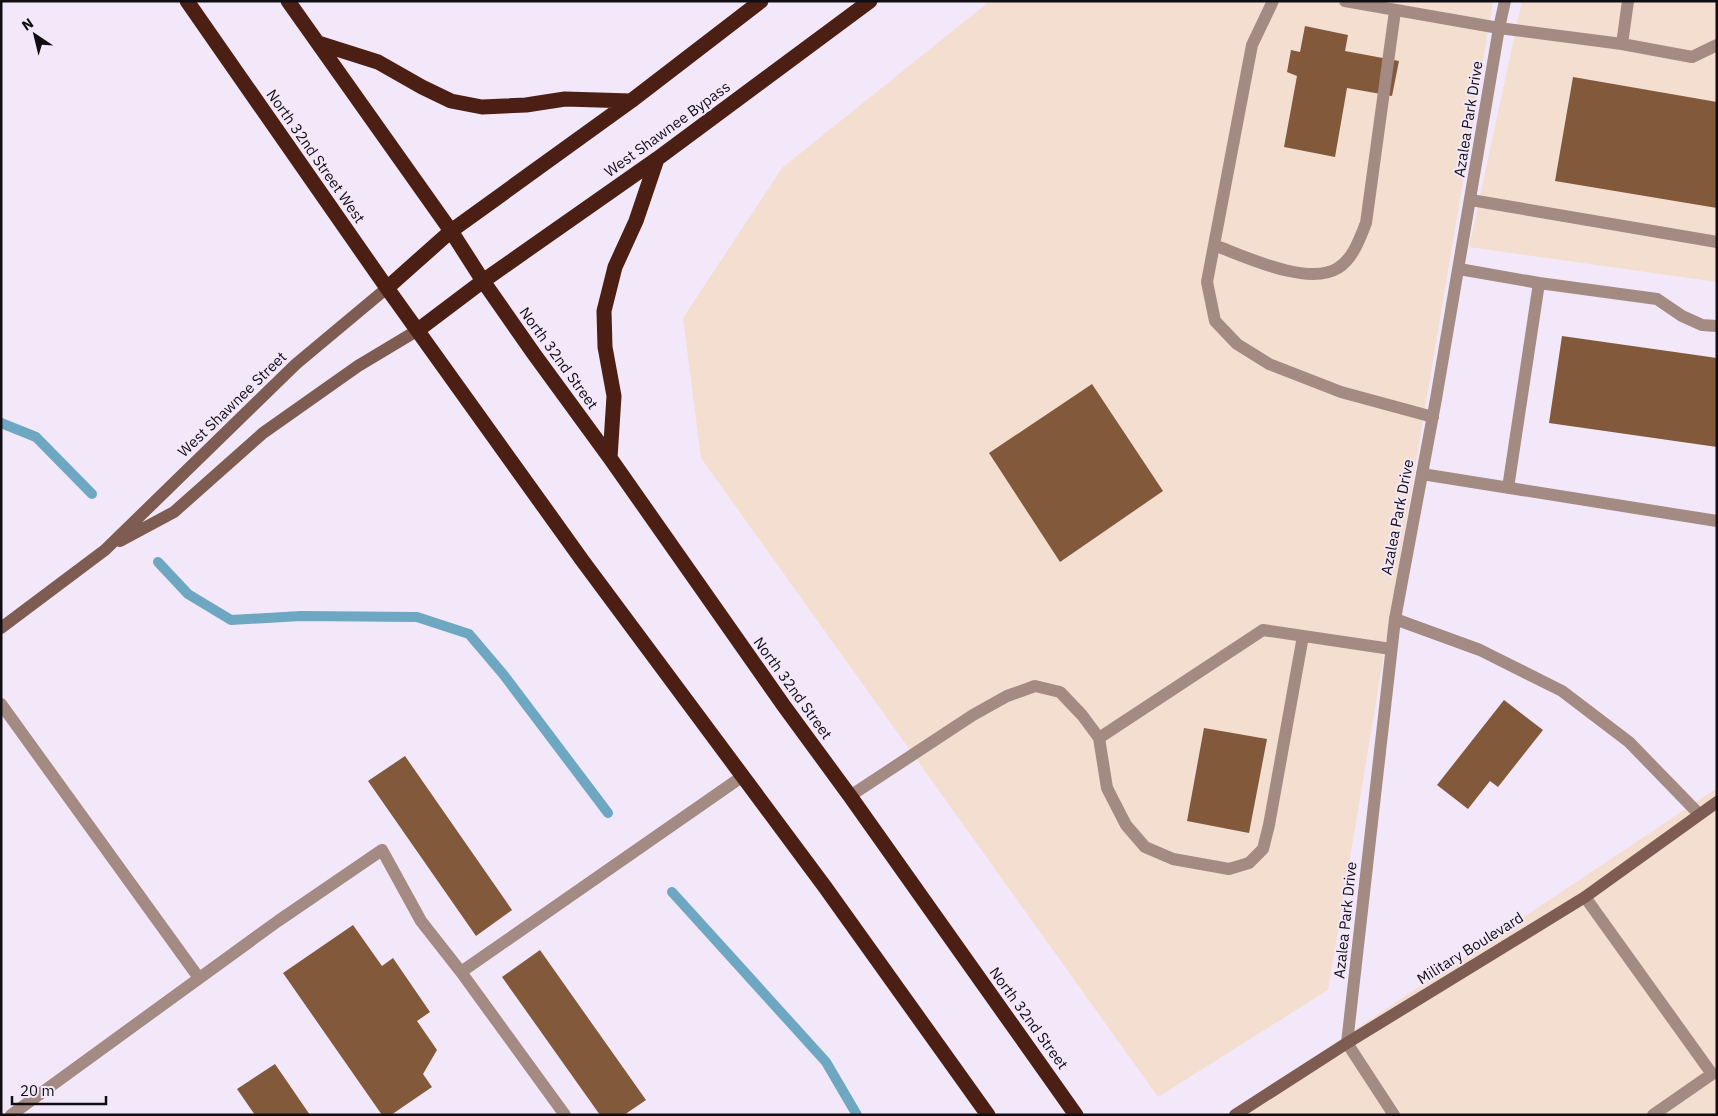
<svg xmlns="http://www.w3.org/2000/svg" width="1718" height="1116" font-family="'IBM Plex Sans',sans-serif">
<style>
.commercial{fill:#f3ded0}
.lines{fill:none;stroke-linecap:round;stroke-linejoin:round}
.stream{stroke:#6ea7c1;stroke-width:10}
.building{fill:#83593c}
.lane{stroke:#a38a83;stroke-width:12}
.street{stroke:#a38a83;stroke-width:12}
.secondary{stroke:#7e5c52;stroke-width:12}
.highway{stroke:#4b1f13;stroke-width:15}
.labels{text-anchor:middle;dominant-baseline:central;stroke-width:4;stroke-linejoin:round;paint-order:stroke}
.street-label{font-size:15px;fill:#110e13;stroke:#f3e8f9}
</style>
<rect width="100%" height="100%" fill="#f3e8f9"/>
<path class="commercial" d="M990 1H1493L1328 990 1158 1097 701 458 683 318 782 168Z
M1522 1H1717V282L1469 247Z
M1717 788V1115H1227Z"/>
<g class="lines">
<path class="stream" d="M1 423 36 437 92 494
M158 562 188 594 231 620 301 616 417 617 469 634 503 674 608 813
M672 892 826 1062 857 1115"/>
</g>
<path class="building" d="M1305 26 1348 35 1345 51 1399 61 1392 96 1347 88 1335 157 1284 147 1297 76 1287 72 1291 50 1300 52Z
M1573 77 1717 102V208L1555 181Z
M1562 336 1717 358V447L1549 423Z
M1092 384 1163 491 1060 562 989 453Z
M1504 700 1543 730 1498 787 1490 781 1468 809 1437 785Z
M1204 728 1267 739 1249 833 1187 821Z
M405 756 512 910 476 936 368 781Z
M353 925 382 966 393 958 430 1012 417 1021 437 1050 423 1074 432 1087 391 1115H382L283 973Z
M540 950 646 1100 624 1115H600L502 977Z
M275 1064 310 1115H255L237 1089Z"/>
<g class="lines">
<path class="lane" d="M1273 1 1252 45 1214 245 1207 282 1215 321 1237 344 1269 364 1341 392 1433 417
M1345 1 1499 28 1622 44 1692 57 1717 45
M1622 44 1628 1
M1471 200 1717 242
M1214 245C1244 256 1308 287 1338 268 1353 259 1360 238 1366 223L1395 11
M1459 269 1539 283 1657 299 1682 316 1702 325 1717 326
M1422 474 1717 521
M1508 488 1539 283
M1395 619 1480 650 1562 691 1629 742 1699 814
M1 704 199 978
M1099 738 1107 788 1126 825 1145 847 1173 859 1229 869 1249 863 1263 849 1269 825 1303 636
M850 796 973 715 1007 696 1035 686 1060 692 1082 715 1099 738 1263 630 1391 649
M1585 897 1712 1074 1653 1115
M461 972 743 776
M1347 1043 1394 1115
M11 1115 278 921 382 850 421 921 461 972 565 1115"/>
<path class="street" d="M1347 1043 1395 619 1436 399 1499 28 1505 1"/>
<path class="secondary" d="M120 541 174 512 263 433 358 366 418 330
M1 628 105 550 296 364 387 288
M1235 1115 1347 1043 1585 897 1717 802"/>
<path class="highway" d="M187 1 387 288 582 560 825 887 988 1115
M288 1 451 231 483 281 534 354 610 458 784 706 850 796 1076 1115
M318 43 378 62 422 87 451 101 482 107 526 105 565 99 631 101
M387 288 451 231 631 101 761 1
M418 330 483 281 657 159 870 1
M610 458 614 396 605 347 604 311 615 267 636 221 657 159"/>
</g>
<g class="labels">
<g class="street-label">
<text transform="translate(1468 119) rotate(-81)">Azalea Park Drive</text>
<text transform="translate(667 129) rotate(-36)">West Shawnee Bypass</text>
<text transform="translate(316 156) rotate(55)">North 32nd Street West</text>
<text transform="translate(559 358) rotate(54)">North 32nd Street</text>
<text transform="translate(232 404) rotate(-44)">West Shawnee Street</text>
<text transform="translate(1397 517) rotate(-79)">Azalea Park Drive</text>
<text transform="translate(793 688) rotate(54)">North 32nd Street</text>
<text transform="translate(1345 920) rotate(-84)">Azalea Park Drive</text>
<text transform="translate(1470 948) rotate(-32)">Military Boulevard</text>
<text transform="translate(1029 1018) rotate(54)">North 32nd Street</text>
</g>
</g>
<rect width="1718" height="1116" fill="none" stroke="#110e13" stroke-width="5"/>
<g transform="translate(35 35) rotate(325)" stroke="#f3e8f9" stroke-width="4" paint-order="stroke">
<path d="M0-4L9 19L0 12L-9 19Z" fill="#110e13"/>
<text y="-8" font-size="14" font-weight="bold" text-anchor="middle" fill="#110e13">N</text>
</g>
<path d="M12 1096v8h94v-8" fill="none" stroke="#110e13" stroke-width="2.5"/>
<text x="20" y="1096" font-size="15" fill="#110e13" stroke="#f3e8f9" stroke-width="4" paint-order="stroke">20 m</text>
</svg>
